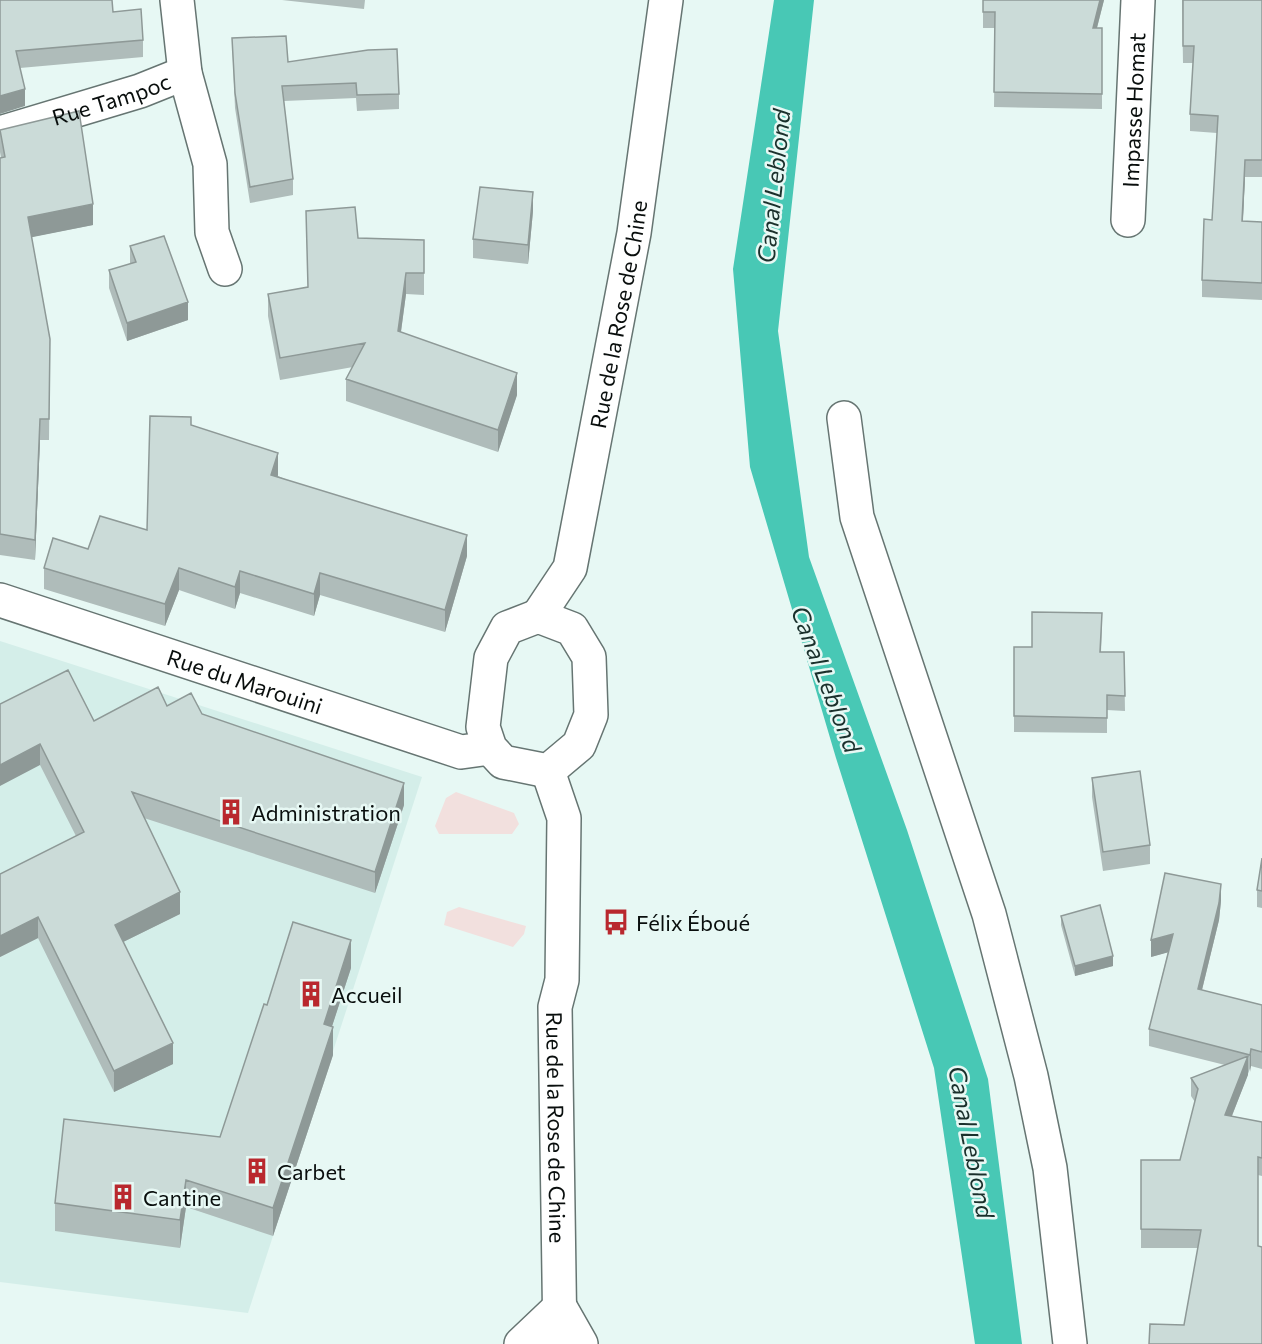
<svg xmlns="http://www.w3.org/2000/svg" width="1262" height="1344" font-family="Commissioner,sans-serif">
<style>
.built{fill:#d4eee9}
.green{fill:#f2e0de}
.water{fill:#48c8b5}
.lines{fill:none;stroke-linecap:round;stroke-linejoin:round}
.minor-casing{stroke:#667572;stroke-width:36}
.secondary-casing{stroke:#667572;stroke-width:36}
.minor{stroke:#fff;stroke-width:33}
.secondary{stroke:#fff;stroke-width:33}
.wall{fill:#afbcba}
.shaded-wall{fill:#8e9997}
.building{fill:#cbdbd8;stroke:#8e9997;stroke-width:1.5}
.labels{text-anchor:middle;dominant-baseline:central;stroke-width:5;stroke-linejoin:round;paint-order:stroke}
.street-label{font-size:22px;fill:#090e0d;stroke:#e7f8f4}
.poi-label{font-size:22px;fill:#090e0d;stroke:#e7f8f4;text-anchor:start}
.water-label{font-size:24px;font-style:italic;fill:#1a302c;stroke:#e7f8f4}
</style>
<rect width="100%" height="100%" fill="#e7f8f4"/>
<path class="built" d="M0 641 422 777 248 1313 0 1282Z"/>
<path class="green" d="M456 792 514 813 519 824 512 834H439L435 826 446 798Z
M459 907 526 926 524 934 513 947 444 925 447 912Z"/>
<path class="water" d="M774 0H814L778 331 809 557 907 830 988 1079 1022 1344H975L934 1068 836 758 750 467 733 269Z"/>
<g class="lines">
<g class="minor-casing">
<g id="minor">
<path d="M177 0 185 73 210 164 212 232 225 269"/>
<path id="s1" d="M0 133 140 91 185 73"/>
<path id="s2" d="M1128 220 1138 0"/>
<path d="M844 418 857 517 989 914 1031 1076 1050 1168 1070 1344"/>
<path id="s3" d="M0 600 461 752 490 748"/>
<path id="s4" d="M538 616 570 568 634 233 666 0"/>
<path d="M538 616 572 629 589 657 591 715 579 745 548 771 503 762 490 748 483 727 491 658 507 628Z"/>
<path id="s5" d="M548 771 564 818 562 980 555 1007 560 1344"/>
</g>
</g>
<g class="secondary-casing">
<path id="secondary" d="M521 1344 560 1307 581 1344"/>
</g>
<use href="#minor" class="minor"/>
<use href="#secondary" class="secondary"/>
</g>
<path class="wall" d="M0 0 113 12 143 40V57L20 68 25 106Z
M282 0H365L364 9Z
M983 0H1104L1097 28H1102V109L994 107 995 28H983Z
M1182 0H1262V177H1245L1243 221 1262 222V300L1202 297V280L1212 220 1217 133 1190 131V114L1193 63H1183Z
M232 38 288 62 399 94V109L357 111 356 98 284 101 293 179V195L250 203 235 108Z
M0 130 93 225 31 237 50 339 49 440H40L35 560 0 555V158H1L0 152Z
M306 211 358 238 424 240V295L406 294 401 332 517 395 498 452 346 401V379L353 367 280 380 268 316V294L308 287Z
M533 211 528 264 473 258V239Z
M130 246 188 320 127 341 109 288V270L130 264Z
M191 426 278 475V476L467 556 445 632 320 595 314 616 240 593 235 609 179 590 165 626 44 589V568L88 549 147 530Z
M1102 628 1101 652H1124L1125 711 1107 710V733L1014 732V647H1032Z
M0 704 94 721 167 706 202 714 404 805 375 893 144 818 180 914 123 942 173 1064 114 1092 38 938 0 957V874L76 836 40 765Z
M1092 778 1150 845V864L1103 871 1092 797Z
M1262 858V908L1257 907V890Z
M1221 901 1219 920 1202 990 1262 1005V1069L1251 1066 1232 1116 1262 1122V1176L1258 1175 1184 1325 1198 1248H1141V1160H1180L1195 1102 1191 1096V1078L1225 1065 1149 1046V1029L1168 952 1151 957Z
M1061 916 1113 966 1075 976 1061 925Z
M351 968 332 1026 333 1055 273 1236 186 1207 180 1248 55 1231V1203L220 1137 267 1005Z"/>
<path class="shaded-wall" d="M1100 0H1104L1093 43V28Z
M25 89V106L0 114V96Z
M1245 160V177L1242 238V221Z
M533 192V211L528 264V245Z
M93 204V225L28 238V217Z
M406 273V294L398 353V331Z
M188 302V320L127 341V323Z
M517 373V395L498 452V430Z
M40 419V440L35 560V540Z
M278 453V475L271 496V475Z
M467 535V556L445 632V610Z
M179 568V590L165 626V604Z
M240 571V593L235 609V587Z
M320 573V595L314 616V594Z
M40 744V765L0 786V765Z
M404 783V805L375 893V872Z
M1221 884V901L1219 920 1198 1006V989Z
M180 892V914L115 946V925Z
M38 917V938L0 957V936Z
M1173 934V951L1151 957V940Z
M351 940V968L324 1051V1024Z
M1113 956V966L1075 976V966Z
M333 1027V1055L273 1236V1208Z
M173 1043V1064L114 1092V1071Z
M1251 1049V1066L1250 1072V1055Z
M1248 1056V1075L1225 1133V1115Z
M186 1180V1207L180 1248V1220Z"/>
<path class="building" d="M0 0H112L113 12 141 9 143 40 16 51 25 89 0 96Z
M983 0H1100L1093 28H1102V94L994 92 995 12H983Z
M1183 0H1262V160H1245L1242 221 1262 222V283L1202 280 1204 219 1212 220 1218 116 1190 114 1194 46H1183Z
M286 36 288 62 368 50 397 49 399 94 357 95 356 83 282 86 293 179 250 187 235 93 232 38Z
M79 111 93 204 28 217 50 339 49 419H40L35 540 0 534V158L5 157 0 130Z
M480 187 533 192 528 245 473 239Z
M355 207 358 238 424 240V273H406L398 331 517 373 498 430 346 379 365 343 280 358 268 294 308 287 306 211Z
M164 236 188 302 127 323 109 270 136 262 130 246Z
M150 416 191 417V425L278 453 271 475 467 535 445 610 320 573 314 594 240 571 235 587 179 568 165 604 44 568 53 538 88 549 100 516 147 530Z
M1032 612 1102 613 1100 652H1124L1125 696 1107 695V718L1014 716V647H1032Z
M68 670 94 721 158 687 167 706 191 693 202 714 404 783 375 872 132 792 180 892 115 925 173 1043 114 1071 38 917 0 936V874L84 832 40 744 0 765V704Z
M1140 771 1150 845 1103 852 1092 778Z
M1262 858V891L1257 890Z
M1165 873 1221 884 1219 903 1198 989 1262 1005V1052L1251 1049 1250 1055 1149 1029 1173 934 1151 940Z
M1100 905 1113 956 1075 966 1061 916Z
M293 922 351 940 324 1024 333 1027 273 1208 186 1180 180 1220 55 1203 64 1119 220 1137 264 1004 267 1005Z
M1248 1056 1225 1115 1262 1122V1158L1258 1157V1246L1262 1247V1344H1149L1150 1324 1184 1325 1201 1230 1141 1229V1160H1180L1198 1089 1191 1078Z"/>
<defs>
<g id="building-bare" transform="scale(2.07)"><path d="M-4-6H4V6H1V3H-1V6H-4ZM-2.5-4.3h1.7v1.8h-1.7ZM.8-4.3h1.7v1.8H.8ZM-2.5-1h1.7V.8h-1.7ZM.8-1h1.7V.8H.8Z" fill="#b9282e" stroke="#e7f8f4" stroke-width="2.5" paint-order="stroke"/></g>
<g id="bus-bare" transform="scale(2.07)"><path d="M-5-6H5V4H4V6H2V4H-2V6H-4V4H-5ZM-3.5-4V0h7V-4ZM-3.5 1.2v1.5H-2V1.2ZM2 1.2v1.5H3.5V1.2Z" fill="#b9282e" stroke="#e7f8f4" stroke-width="2.5" paint-order="stroke"/></g>
</defs>
<g fill-rule="evenodd">
<use href="#building-bare" x="231" y="812"/>
<use href="#bus-bare" x="616" y="922"/>
<use href="#building-bare" x="311" y="994"/>
<use href="#building-bare" x="257" y="1171"/>
<use href="#building-bare" x="123" y="1197"/>
</g>
<g class="labels">
<g class="street-label">
<text stroke="none"><textPath href="#s1" startOffset="116">Rue Tampoc</textPath></text>
<text stroke="none"><textPath href="#s2" startOffset="110">Impasse Homat</textPath></text>
<text stroke="none"><textPath href="#s4" startOffset="316">Rue de la Rose de Chine</textPath></text>
<text stroke="none"><textPath href="#s3" startOffset="258">Rue du Marouini</textPath></text>
<text stroke="none"><textPath href="#s5" startOffset="360">Rue de la Rose de Chine</textPath></text>
</g>
<g class="poi-label">
<text x="251" y="812">Administration</text>
<text x="636" y="922">Félix Éboué</text>
<text x="331" y="994">Accueil</text>
<text x="277" y="1171">Carbet</text>
<text x="143" y="1197">Cantine</text>
</g>
<g class="water-label">
<text transform="translate(773 186) rotate(-84)">Canal Leblond</text>
<text transform="translate(827 679) rotate(69)">Canal Leblond</text>
<text transform="translate(972 1142) rotate(79)">Canal Leblond</text>
</g>
</g>
</svg>
